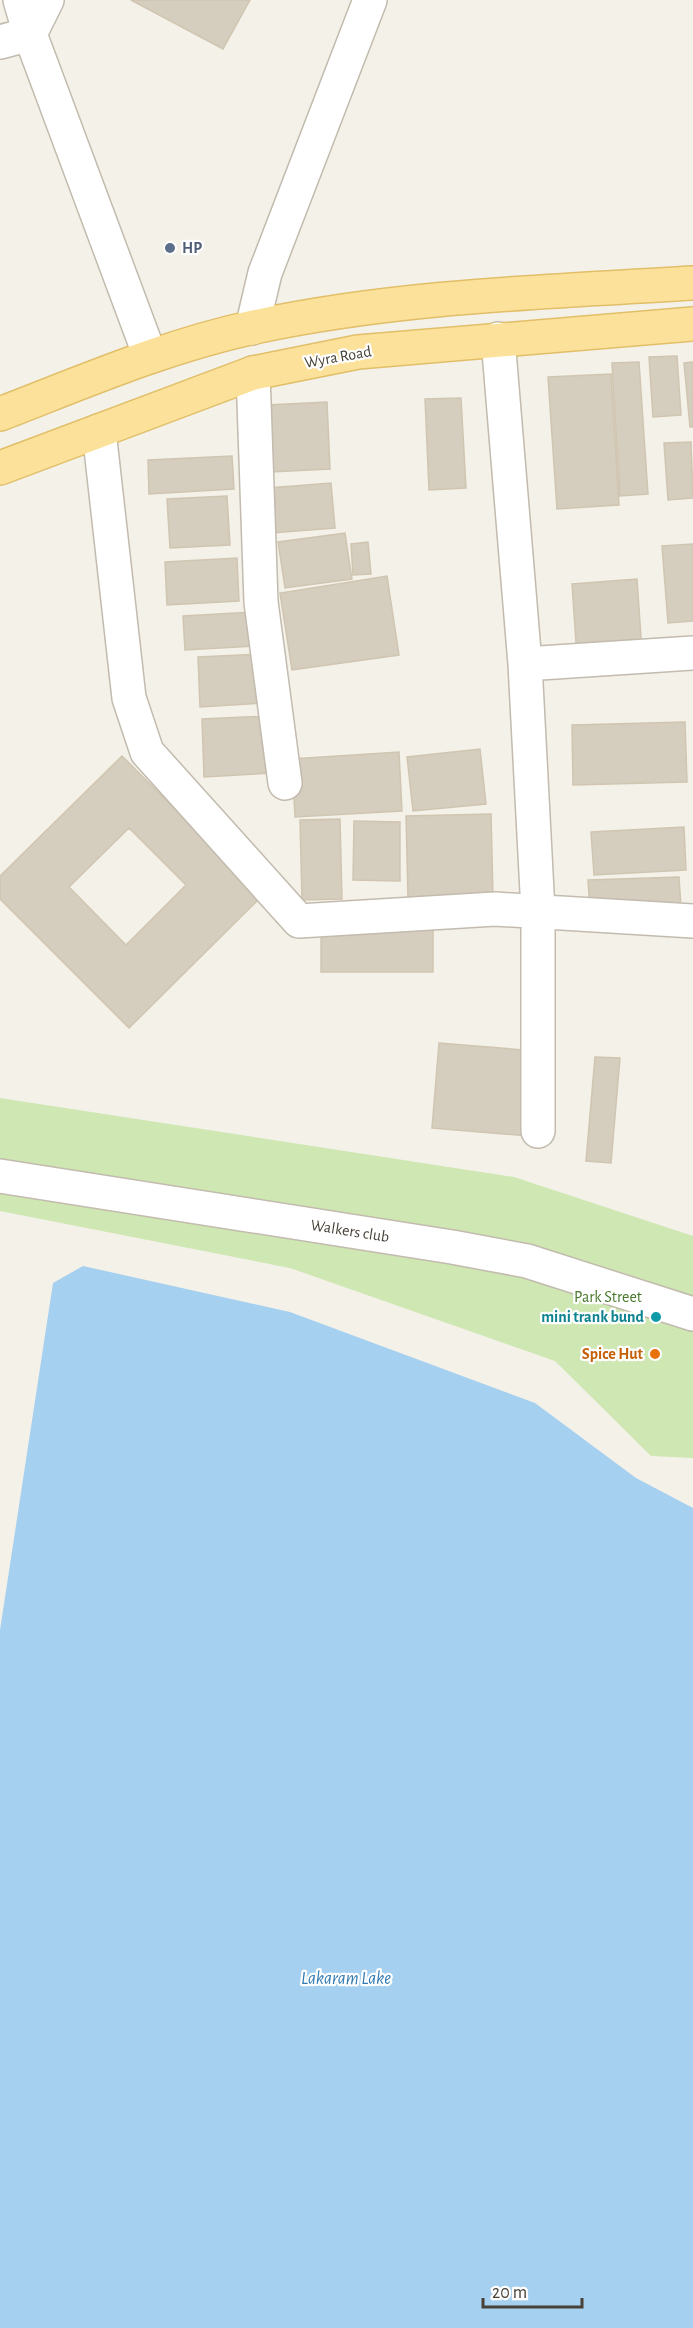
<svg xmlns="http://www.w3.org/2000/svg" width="693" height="2328" font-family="'Alegreya Sans',sans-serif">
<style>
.green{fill:#cfe7b2}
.water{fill:#a6d0ef}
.building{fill:#d5cdbe;stroke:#d0c5b1;stroke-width:1.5;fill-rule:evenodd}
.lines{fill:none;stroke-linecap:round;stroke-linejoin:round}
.street-casing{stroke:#c2bbae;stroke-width:36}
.primary-casing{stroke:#e1bf69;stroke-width:36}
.street{stroke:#fff;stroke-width:33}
.primary{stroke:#fce19a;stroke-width:33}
.service-dot{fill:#5c6f8a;stroke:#fff;stroke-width:2}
.culture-dot{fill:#0f9aa8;stroke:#fff;stroke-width:2}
.food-dot{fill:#e8710a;stroke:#fff;stroke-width:2}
.labels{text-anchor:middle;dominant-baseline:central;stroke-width:4.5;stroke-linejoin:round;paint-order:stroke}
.service-label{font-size:16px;font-weight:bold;fill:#4e5e75;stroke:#fff;text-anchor:start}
.street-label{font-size:16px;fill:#474137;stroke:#fff}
.park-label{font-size:16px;fill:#47782b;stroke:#fff}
.culture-label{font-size:16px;font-weight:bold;fill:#0d838f;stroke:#fff;text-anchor:end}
.food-label{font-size:16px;font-weight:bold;fill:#c56008;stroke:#fff;text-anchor:end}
.water-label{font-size:18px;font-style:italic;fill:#327ab2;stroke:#fff}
</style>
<rect width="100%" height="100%" fill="#f4f1e9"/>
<path class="green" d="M0 1098 514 1177 693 1236V1458L651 1456 555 1361 290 1268 0 1211Z"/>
<path class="water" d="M83 1266 290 1312 535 1403 636 1478 693 1508V2328H0V1630L53 1283Z"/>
<path class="building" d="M131 0H250L223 49Z
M677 356 681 415 653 417 649 357Z
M639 362 648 494 620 496 612 363Z
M693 362V427H690L684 363Z
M611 374 619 505 557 509 548 377Z
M461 398 466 488 429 490 425 399Z
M327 402 330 469 271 472 267 405Z
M691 442 693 498 668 500 664 443Z
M232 456 234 489 149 494 148 460Z
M331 483 335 528 272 533 268 488Z
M227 496 230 545 170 548 167 499Z
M345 533 352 579 285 588 278 542Z
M368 542 371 574 353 575 351 544Z
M693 544V621L668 623 662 546Z
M237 558 239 601 167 605 165 562Z
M387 576 399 655 292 670 280 593Z
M637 579 642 652 577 657 572 584Z
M253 612 255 646 185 650 183 616Z
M261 654 263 703 200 707 198 657Z
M270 716 273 773 204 777 202 719Z
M685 722 687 782 573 785 572 725Z
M480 749 486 804 413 811 407 757Z
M399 752 402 811 295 817 292 759Z
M122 756 262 896 129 1028 0 899V876ZM129 828 186 885 126 945 69 887Z
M491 814 493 895 408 898 406 816Z
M340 819 342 899 302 900 300 820Z
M354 821 400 822V881L353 880Z
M684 827 686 870 594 875 591 832Z
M679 877 681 907 590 911 588 880Z
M433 928V972H321V929Z
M439 1043 536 1051 529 1136 432 1128Z
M595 1057 620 1058 611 1163 586 1161Z"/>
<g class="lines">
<g class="street-casing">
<path id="street" d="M20 0 30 34 150 356
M0 42 30 34 47 0
M252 328 265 273 370 0
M498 339 525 664 538 911V1131
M253 373 261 602 285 783
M99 431 129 698 147 752 299 921 495 909 693 921
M525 664 693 653
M0 1176 452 1247 527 1261 693 1314"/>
</g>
<g class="primary-casing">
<path id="primary" d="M0 414C83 382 166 346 254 327 398 296 546 292 693 283
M0 468 253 373 358 352 693 324"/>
</g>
<use href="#street" class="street"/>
<use href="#primary" class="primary"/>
</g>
<circle class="service-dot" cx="170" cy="248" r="6"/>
<circle class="culture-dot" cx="656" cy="1317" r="6"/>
<circle class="food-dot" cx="655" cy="1354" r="6"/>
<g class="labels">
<g class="service-label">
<text x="182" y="248">HP</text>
</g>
<g class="street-label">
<text transform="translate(338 357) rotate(-10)">Wyra Road</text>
<text transform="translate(350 1231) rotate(9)">Walkers club</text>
</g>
<g class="park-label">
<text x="608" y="1297">Park Street</text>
</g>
<g class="culture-label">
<text x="644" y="1317">mini trank bund</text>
</g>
<g class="food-label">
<text x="643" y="1354">Spice Hut</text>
</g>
<g class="water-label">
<text x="346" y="1979">Lakaram Lake</text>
</g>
</g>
<path d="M483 2298v9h99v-9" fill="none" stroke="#474137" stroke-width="3"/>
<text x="492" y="2298" font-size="18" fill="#474137" stroke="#ffffff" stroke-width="4.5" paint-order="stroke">20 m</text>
</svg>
